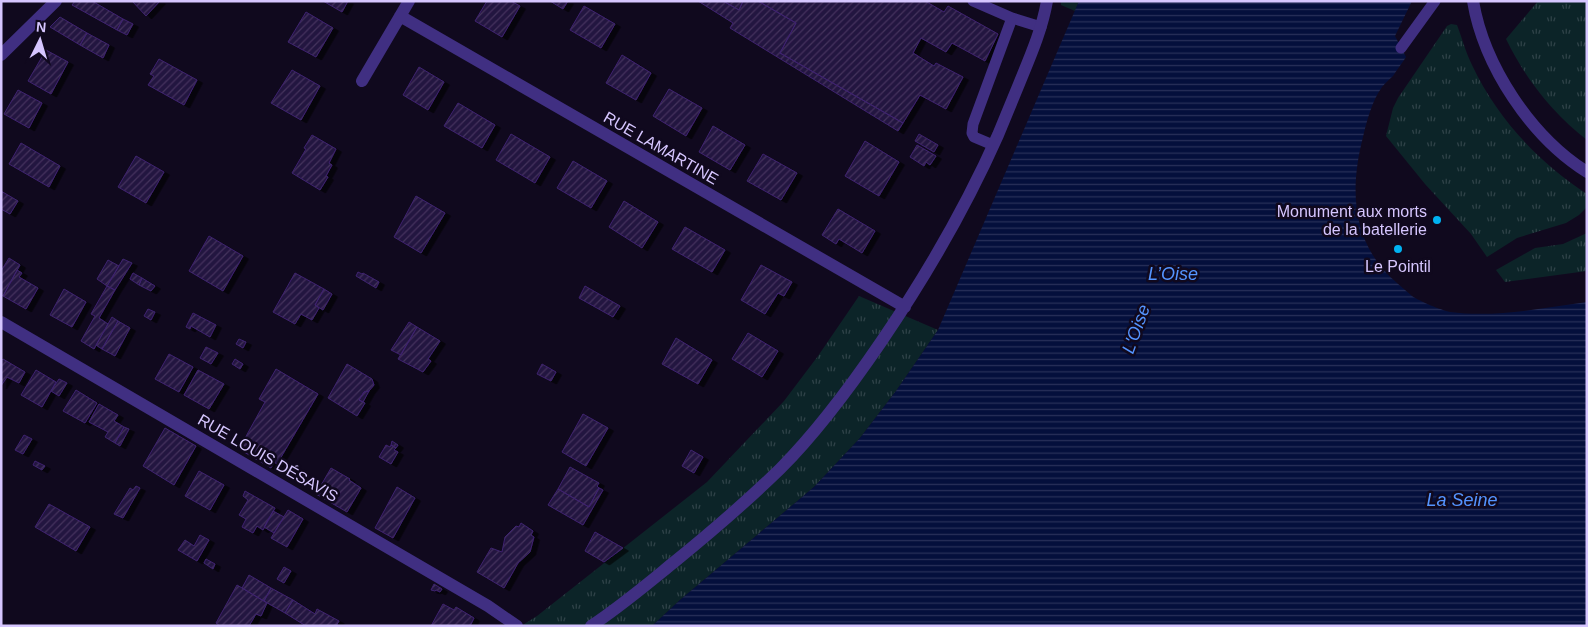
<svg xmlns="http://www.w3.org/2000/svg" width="1588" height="627" font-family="Arial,sans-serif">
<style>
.grass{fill:url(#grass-tufts)}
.water{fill:url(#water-rules)}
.building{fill:url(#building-hatch);stroke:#3e236f;filter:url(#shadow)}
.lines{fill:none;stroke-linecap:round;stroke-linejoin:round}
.lane{stroke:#402f82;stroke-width:11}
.street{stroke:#402f82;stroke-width:12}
.poi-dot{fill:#00b2f1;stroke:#10091e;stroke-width:2}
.labels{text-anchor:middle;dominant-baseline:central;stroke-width:5;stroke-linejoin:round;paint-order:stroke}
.street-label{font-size:16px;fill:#d6c6ff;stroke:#10091e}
.poi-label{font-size:16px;fill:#d6c6ff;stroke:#10091e;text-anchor:end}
.water-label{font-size:18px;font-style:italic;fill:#5494ff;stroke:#10091e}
</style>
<defs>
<pattern id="grass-tufts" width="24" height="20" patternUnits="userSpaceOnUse" patternTransform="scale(1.25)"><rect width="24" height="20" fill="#0c2428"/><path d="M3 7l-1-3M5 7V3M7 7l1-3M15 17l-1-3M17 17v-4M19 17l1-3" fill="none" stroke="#2f4248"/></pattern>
<pattern id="water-rules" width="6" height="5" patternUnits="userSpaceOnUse" patternTransform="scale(1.25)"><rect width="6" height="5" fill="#040f3c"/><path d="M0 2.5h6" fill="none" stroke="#283059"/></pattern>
<pattern id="building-hatch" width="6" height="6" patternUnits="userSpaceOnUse" patternTransform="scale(1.25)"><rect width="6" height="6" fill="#241340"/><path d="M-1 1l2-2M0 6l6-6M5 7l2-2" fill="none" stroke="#43345d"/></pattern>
<filter id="shadow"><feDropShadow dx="5.5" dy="3" stdDeviation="0" flood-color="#0009"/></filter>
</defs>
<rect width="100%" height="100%" fill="#10091e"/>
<path class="grass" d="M1061 1H1079L1075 11 1061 5Z
M1538 1H1587V140C1552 113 1525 78 1506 39Z
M1451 24 1457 25C1462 38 1466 53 1472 65 1497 118 1538 162 1587 194V207L1579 215 1566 223 1517 238 1487 257 1471 234 1425 184 1386 136 1393 108 1398 98 1447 26Z
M1587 233V271L1505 282 1496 270 1535 248 1563 244Z
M859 296 938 330 896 391 860 438 814 487 680 600 652 626H521L537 616 707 482 784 401 818 356Z"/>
<path class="water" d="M1079 1H1412L1395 36 1406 57C1402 63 1397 70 1393 76 1389 80 1385 83 1382 87 1372 101 1367 120 1363 137 1349 191 1352 245 1397 283 1402 287 1407 292 1412 296 1419 301 1441 310 1450 312 1496 318 1542 308 1587 302V626H652L680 600 814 487 860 438 896 391 938 330Z"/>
<path class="building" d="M75 1H92L123 19 117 30 72 5Z
M132 1H160L146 16Z
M323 1H348L342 12Z
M487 1H511L520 6 502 37 475 21Z
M550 1H568L563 9Z
M698 1H723L739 10 743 1H758L796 23 780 53 903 123 898 131 730 28 733 23Z
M723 1H743L739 10Z
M758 1H925L944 12 948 6 998 34 985 61 952 43 946 52 921 38 913 53 934 66 936 63 963 77 946 109 920 95 903 123 780 53 796 23Z
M584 6 615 24 601 48 570 30Z
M306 12 333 28 316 57 288 42Z
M60 17 87 33 80 45 50 27Z
M123 19 133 24 127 35 117 30Z
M87 33 109 45 103 58 80 45Z
M46 50 68 62 51 94 28 81Z
M622 55 651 73 636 100 606 83Z
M159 59 197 80 184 105 148 85 154 76 150 74Z
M419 67 444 82 428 110 403 95Z
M292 70 320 86 301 120 271 103Z
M669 89 702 108 686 136 653 116Z
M18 90 42 103 29 128 4 114Z
M458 103 495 125 482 148 444 126Z
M713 126 745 145 730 170 699 152Z
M511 134 550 157 535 183 496 160Z
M919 134 938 145 934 152 915 141Z
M312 135 336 149 329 163 332 165 326 176 328 177 320 190 292 173 306 149 304 148Z
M865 141 899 162 879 196 845 176Z
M21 143 60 166 49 187 9 164Z
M917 145 936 156 930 165 926 162 924 166 910 157Z
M763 154 797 173 781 200 747 181Z
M136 156 164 172 146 203 118 187Z
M573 161 607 181 591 208 557 188Z
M1 191 18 201 10 214 1 209Z
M416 196 445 213 421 253 394 237Z
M624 201 658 222 642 248 609 227Z
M838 209 875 231 862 253 839 239 836 244 822 235Z
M685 227 725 250 712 272 672 249Z
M209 236 243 256 223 291 189 271Z
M9 258 20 265 3 296 1 295V271Z
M123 259 132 263 115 290 107 286Z
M108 260 119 266 107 286 97 279Z
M761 265 792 282 784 296 778 293 765 314 741 300Z
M17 270 22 273 19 277 38 288 26 309 3 296Z
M358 272 362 274 363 273 379 282 376 288 356 276Z
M133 273 142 278 139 285 130 279Z
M295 273 324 289 315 305 319 308 312 320 301 314 295 324 273 312Z
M142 278 155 286 151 291 139 285Z
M107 286 115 290 99 318 108 324 94 349 81 341 95 316 91 314Z
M585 286 620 306 613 317 579 298Z
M64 289 86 302 72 327 50 315Z
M324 289 332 294 323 310 315 305Z
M148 309 155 312 151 320 144 316Z
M193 313 216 325 210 337 191 326 190 329 186 327Z
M112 317 118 321 102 349 96 345Z
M118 321 130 328 115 356 102 349Z
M409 322 417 327 401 355 391 350Z
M417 327 440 341 428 359 431 361 423 372 398 359Z
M748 333 778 351 762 377 732 359Z
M676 338 712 360 698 384 662 364Z
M239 339 246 342 243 348 236 344Z
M206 347 218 353 211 364 200 358Z
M169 354 193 367 179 392 155 379Z
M3 359 25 372 19 383 7 377 1 386V361Z
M235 359 243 364 240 369 232 364Z
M347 364 372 379 374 385 369 391 364 392 359 400 365 403 357 416 328 398Z
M542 364 556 372 551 381 537 374Z
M276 369 318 394 277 464 274 462 271 468 239 449 265 402 259 399Z
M36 370 56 382 42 407 21 395Z
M198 370 224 384 209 409 184 395Z
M59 379 67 383 59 396 51 391Z
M76 390 97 403 85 423 63 411Z
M369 391 363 402 359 400 364 392Z
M99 404 118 415 114 421 124 427 115 443 105 437 108 432 89 422Z
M583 414 608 428 586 466 562 452Z
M124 427 129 429 120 446 115 443Z
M165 428 196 446 174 485 143 466Z
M24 435 32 439 23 454 15 450Z
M392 441 398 445 396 448 391 445Z
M386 445 390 447 391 445 396 448 394 450 398 452 391 464 379 457Z
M691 450 703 457 694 473 682 466Z
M35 461 45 466 42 470 33 465Z
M570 467 599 483 597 486 599 488 589 507 558 489Z
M331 468 350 479 349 480 361 488 347 512 316 494Z
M199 471 224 485 210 510 185 496Z
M136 486 140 488 123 518 114 514 130 488 133 490Z
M397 487 415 498 393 538 375 528Z
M599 488 603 490 583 525 548 505 558 489 589 507Z
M245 491 275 508 263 530 257 526 253 533 242 527 246 519 239 515 248 500 243 496Z
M49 504 90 527 76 551 35 527Z
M288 510 303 519 287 547 271 538Z
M273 511 284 517 274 533 264 527Z
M521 523 533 531 531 535 534 537 530 552 518 563 504 588 477 572 491 548 502 552 505 537 516 526 519 527Z
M595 532 623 548 604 562 585 551Z
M200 535 209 540 197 561 178 550 185 540 194 546Z
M206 559 215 564 213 569 204 563Z
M284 567 291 571 284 583 277 579Z
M249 575 271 588 264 601 242 588Z
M434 584 442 589 440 592 436 590 435 591 431 590Z
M237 585 267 603 261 616 256 614 249 626H220L216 623Z
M271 588 293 600 285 613 264 601Z
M293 600 315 614 317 609 339 621 336 626H306L285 613Z
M443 604 454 610 456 607 474 618 470 626H431Z"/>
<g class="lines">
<path class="lane" d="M973 1 1012 18 1041 27
M1401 48 1435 1
M993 145 974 137 972 133 973 124 1012 18"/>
<path class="street" d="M1473 1C1484 66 1531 137 1587 172
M400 16 905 307
M1 55 56 1
M362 81 409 1
M1 322 488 606 517 626
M591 626C620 607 646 585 673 563 710 533 746 502 780 469 818 431 851 386 881 342 926 276 966 207 998 135 1005 118 1012 101 1019 84 1030 57 1042 30 1047 1"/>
</g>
<g class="poi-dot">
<circle cx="1437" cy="220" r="5"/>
<circle cx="1398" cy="249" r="5"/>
</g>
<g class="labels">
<g class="street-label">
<text transform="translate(661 148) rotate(30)">RUE LAMARTINE</text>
<text transform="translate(268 458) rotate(30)">RUE LOUIS DÉSAVIS</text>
</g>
<g class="poi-label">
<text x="1427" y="211">Monument aux morts<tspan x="1427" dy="18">de la batellerie</tspan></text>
<text x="1398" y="266" text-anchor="middle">Le Pointil</text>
</g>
<g class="water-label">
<text x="1173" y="274">L’Oise</text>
<text transform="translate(1136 329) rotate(-70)">L'Oise</text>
<text x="1462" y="500">La Seine</text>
</g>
</g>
<rect width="1588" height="627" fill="none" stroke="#d6c6ff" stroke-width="5"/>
<g transform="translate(40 40) rotate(5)" stroke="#10091e" stroke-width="4" paint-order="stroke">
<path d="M0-4L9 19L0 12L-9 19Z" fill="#d6c6ff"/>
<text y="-8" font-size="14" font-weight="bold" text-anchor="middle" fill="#d6c6ff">N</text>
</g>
</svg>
